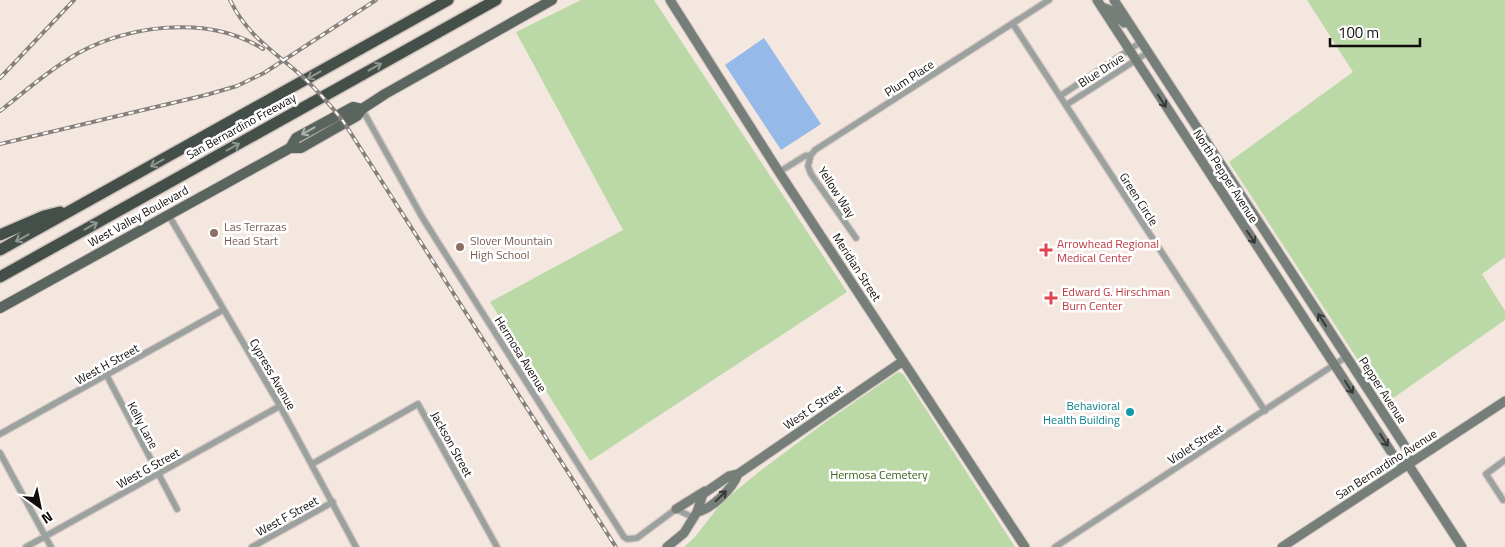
<svg xmlns="http://www.w3.org/2000/svg" width="1505" height="547" font-family="'Titillium Web',sans-serif">
<style>
.green{fill:#bad9a6}
.water{fill:#95b9e9}
.lines{fill:none;stroke-linecap:round;stroke-linejoin:round}
.street-casing{stroke:#d0c4be;stroke-width:8}
.secondary-casing{stroke:#d0c4be;stroke-width:11}
.primary-casing{stroke:#d0c4be;stroke-width:12}
.highway-casing{stroke:#d0c4be;stroke-width:14}
.street{stroke:#9ba19e;stroke-width:5.5}
.secondary{stroke:#767e79;stroke-width:9}
.primary{stroke:#5b655f;stroke-width:10}
.highway{stroke:#454f49;stroke-width:11}
.rail-casing{stroke:#88807b;stroke-width:4}
.rail{stroke:#fff;stroke-width:2;stroke-dasharray:5.5;stroke-linecap:butt}
.oneway{stroke:#8f9592}
.oneway2{stroke:#393a37}
.oneway3{stroke:#adb2af}
.education-dot{fill:#8d6e63;stroke:#fff;stroke-width:2}
.health-dot{fill:#e0444e;stroke:#fff;stroke-width:2}
.culture-dot{fill:#0f9aa8;stroke:#fff;stroke-width:2}
.labels{text-anchor:middle;dominant-baseline:central;stroke-width:5;stroke-linejoin:round;paint-order:stroke}
.street-label{font-size:12px;fill:#110d0b;stroke:#fff}
.education-label{font-size:12px;fill:#785e54;stroke:#fff;text-anchor:start}
.health-label{font-size:12px;fill:#be3a42;stroke:#fff;text-anchor:start}
.culture-label{font-size:12px;fill:#0d838f;stroke:#fff;text-anchor:end}
.park-label{font-size:12px;fill:#3b6118;stroke:#fff}
</style>
<rect width="100%" height="100%" fill="#f4e7e0"/>
<path class="green" d="M581 0H654L847 292 590 461 490 302 623 230 516 32Z
M1307 0H1505V257L1482 274 1505 311V320L1386 403 1229 162 1353 72Z
M898 372 903 374 1015 547H684L695 537 722 502 760 471 827 421Z"/>
<path class="water" d="M764 38 821 124 781 150 725 65Z"/>
<g class="lines">
<g class="street-casing">
<path id="street" d="M1013 24 1265 411
M1060 96 1141 42
M1066 105 1147 53
M362 109 422 217 624 537 627 539 637 538 676 509 694 518
M811 155 808 166 811 174 856 238
M779 172 805 156 811 155 815 150 1049 0
M168 214 280 406 356 547
M107 376 177 509
M0 434 223 310
M0 453 51 547
M312 464 418 404 497 547
M1503 500 1486 474 1505 460
M26 547 280 406
M252 547 333 502
M1055 547 1346 357"/>
</g>
<g class="secondary-casing">
<path id="secondary" d="M670 0 779 172 1025 547
M1097 0 1397 461 1408 464
M1114 0 1408 451V464L1462 547
M1102 7 1110 10 1124 23 1128 22
M676 509 705 491
M697 512C712 509 733 488 738 474
M667 547 684 533 697 512 703 494 729 476 738 474 903 361
M1282 547 1505 401"/>
</g>
<g class="primary-casing">
<path id="primary" d="M290 148H301L357 116 362 109 385 94 552 0
M0 308 290 148 296 138 353 107 362 109"/>
</g>
<g class="highway-casing">
<path id="highway" d="M0 235 44 216 60 212
M0 250 448 0
M0 277 496 0"/>
</g>
<use href="#street" class="street"/>
<use href="#secondary" class="secondary"/>
<use href="#primary" class="primary"/>
<use href="#highway" class="highway"/>
<g class="rail-casing">
<path id="rail" d="M230 0C247 36 275 52 304 78 318 91 331 106 343 121L616 547
M0 78 74 0
M0 111C22 94 43 75 67 60 120 25 207 13 263 49
M0 144 206 95 237 86 264 73 376 0"/>
</g>
<use href="#rail" class="rail"/>
</g>
<defs><path id="oneway-shaft" d="M-6 0H5M1.5-3L5.5 0L1.5 3" fill="none" stroke-width="1.6" stroke-linecap="round" stroke-linejoin="round" transform="scale(1.25)"/></defs>
<g class="oneway">
<use href="#oneway-shaft" transform="translate(375 67) rotate(-29)"/>
<use href="#oneway-shaft" transform="translate(314 75) rotate(151)"/>
<use href="#oneway-shaft" transform="translate(233 147) rotate(-29)"/>
<use href="#oneway-shaft" transform="translate(157 163) rotate(151)"/>
<use href="#oneway-shaft" transform="translate(91 226) rotate(-29)"/>
<use href="#oneway-shaft" transform="translate(22 238) rotate(151)"/>
</g>
<g class="oneway2">
<use href="#oneway-shaft" transform="translate(1162 101) rotate(57)"/>
<use href="#oneway-shaft" transform="translate(1251 237) rotate(57)"/>
<use href="#oneway-shaft" transform="translate(1322 320) rotate(-123)"/>
<use href="#oneway-shaft" transform="translate(1349 387) rotate(57)"/>
<use href="#oneway-shaft" transform="translate(1384 440) rotate(57)"/>
<use href="#oneway-shaft" transform="translate(721 496) rotate(-44)"/>
</g>
<use class="oneway3" href="#oneway-shaft" transform="translate(308 131) rotate(151)"/>
<g class="education-dot">
<circle cx="214" cy="233" r="5"/>
<circle cx="460" cy="247" r="5"/>
</g>
<g class="health-dot">
<path d="M1043.5 242.5h5v5h5v5h-5v5h-5v-5h-5v-5h5z"/>
<path d="M1048.5 290.5h5v5h5v5h-5v5h-5v-5h-5v-5h5z"/>
</g>
<circle class="culture-dot" cx="1130" cy="412" r="5"/>
<g class="labels">
<g class="street-label">
<text transform="translate(1101 70) rotate(-33)">Blue Drive</text>
<text transform="translate(909 78) rotate(-33)">Plum Place</text>
<text transform="translate(241 126) rotate(-29)">San Bernardino Freeway</text>
<text transform="translate(1226 176) rotate(57)">North Pepper Avenue</text>
<text transform="translate(837 192) rotate(57)">Yellow Way</text>
<text transform="translate(1139 199) rotate(57)">Green Circle</text>
<text transform="translate(138 216) rotate(-29)">West Valley Boulevard</text>
<text transform="translate(857 267) rotate(57)">Meridian Street</text>
<text transform="translate(521 354) rotate(58)">Hermosa Avenue</text>
<text transform="translate(107 364) rotate(-29)">West H Street</text>
<text transform="translate(273 374) rotate(60)">Cypress Avenue</text>
<text transform="translate(1383 390) rotate(57)">Pepper Avenue</text>
<text transform="translate(813 407) rotate(-34)">West C Street</text>
<text transform="translate(143 425) rotate(62)">Kelly Lane</text>
<text transform="translate(452 444) rotate(61)">Jackson Street</text>
<text transform="translate(1195 444) rotate(-33)">Violet Street</text>
<text transform="translate(1386 464) rotate(-33)">San Bernardino Avenue</text>
<text transform="translate(148 468) rotate(-29)">West G Street</text>
<text transform="translate(287 516) rotate(-29)">West F Street</text>
</g>
<g class="education-label">
<text x="224" y="226">Las Terrazas<tspan x="224" dy="14">Head Start</tspan></text>
<text x="470" y="240">Slover Mountain<tspan x="470" dy="14">High School</tspan></text>
</g>
<g class="health-label">
<text x="1057" y="243">Arrowhead Regional<tspan x="1057" dy="14">Medical Center</tspan></text>
<text x="1062" y="291">Edward G. Hirschman<tspan x="1062" dy="14">Burn Center</tspan></text>
</g>
<g class="culture-label">
<text x="1120" y="405">Behavioral<tspan x="1120" dy="14">Health Building</tspan></text>
</g>
<g class="park-label">
<text x="879" y="474">Hermosa Cemetery</text>
</g>
</g>
<g transform="translate(40 507) rotate(147)" stroke="#ffffff" stroke-width="4" paint-order="stroke">
<path d="M0-4L9 19L0 12L-9 19Z" fill="#110d0b"/>
<text y="-8" font-size="14" font-weight="bold" text-anchor="middle" fill="#110d0b">N</text>
</g>
<path d="M1330 38v8h90v-8" fill="none" stroke="#110d0b" stroke-width="2.5"/>
<text x="1338" y="38" font-size="15" fill="#110d0b" stroke="#ffffff" stroke-width="4" paint-order="stroke">100 m</text>
</svg>
